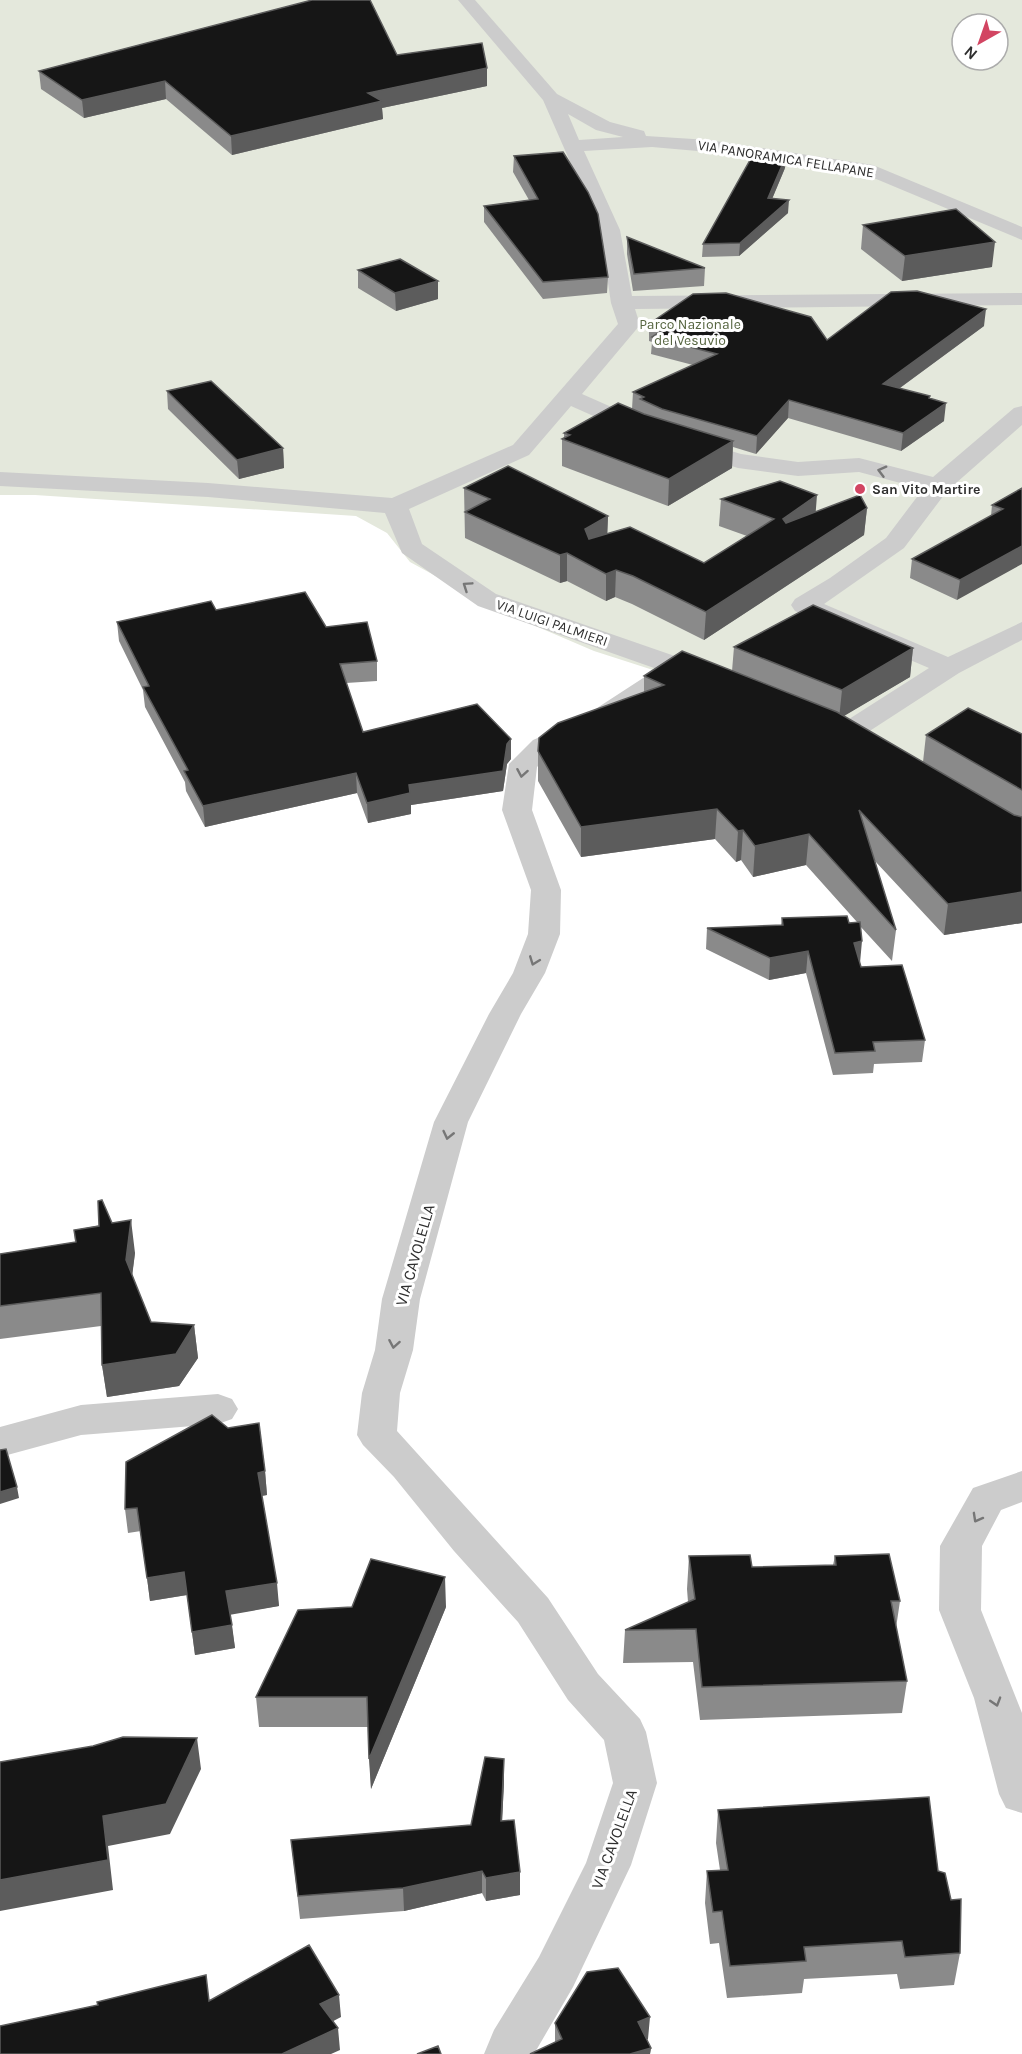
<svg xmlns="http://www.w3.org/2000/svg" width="1022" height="2054" font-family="Karla,sans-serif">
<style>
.green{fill:#e4e8dc;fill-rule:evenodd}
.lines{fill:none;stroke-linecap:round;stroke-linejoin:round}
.minor{fill:#ccc;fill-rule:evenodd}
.wall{fill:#8a8a8a}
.shaded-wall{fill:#5c5c5c}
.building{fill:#161616;stroke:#5c5c5c;stroke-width:1.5}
.oneway{stroke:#767676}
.poi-dot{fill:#d24562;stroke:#fff;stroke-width:2}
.labels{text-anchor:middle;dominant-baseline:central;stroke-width:6;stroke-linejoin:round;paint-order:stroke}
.far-street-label{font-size:14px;fill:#2f2f2f;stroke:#fff}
.far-park-label{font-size:14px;fill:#576641;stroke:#fff}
.far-poi-label{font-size:14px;font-weight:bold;fill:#2f2f2f;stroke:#fff;text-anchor:start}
.street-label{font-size:16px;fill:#2f2f2f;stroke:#fff}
</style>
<rect width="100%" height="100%" fill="#fff"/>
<path class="green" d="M0 0H1022V845L681 679 594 651 496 609 410 562 387 533 356 516 35 495H0ZM962 24H998V60H962Z"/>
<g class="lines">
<path class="minor" d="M458 0H475L557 94 610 122 644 131 646 136 709 140 873 165 1022 227V240L869 176 709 152 652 147 584 151 620 230 632 296 1022 293V305L635 309 640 325 582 394 650 424 654 429 650 434H634L571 406 529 455 409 509 422 544 496 594 692 662 696 668 692 674 683 676 597 733 553 752 537 767 532 810 561 890 560 934 545 973 521 1014 468 1122 420 1299 413 1350 400 1393 397 1431 548 1598 598 1674 640 1719 646 1732 657 1783 631 1865 573 1987 534 2054H484L494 2030 539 1957 586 1863 613 1783 604 1740 568 1700 518 1622 454 1551 394 1477 363 1445 357 1435 362 1393 375 1350 382 1299 434 1122 489 1014 513 973 528 934 531 890 502 810 509 764 533 740 577 721 657 669 478 606 402 553 385 513 208 497 0 486V472L208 483 392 498 513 445 618 324 611 303 600 230 543 100ZM568 114 596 130 623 137 579 140Z
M1022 406V425L947 491 904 548 824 604 948 657 1022 622V640L959 673 865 734 880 743 884 749 880 755C863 759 841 749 831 734L835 728 929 668 795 611 791 605 795 599 830 578 886 538 923 489 859 472 798 476 738 468 680 450 676 445 680 440 688 438 741 454 798 462 859 458 933 477 1014 408Z
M218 1394 232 1399 238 1409 232 1419 218 1424 81 1435 0 1457V1427L81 1405Z
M1022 1471V1502L1001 1510 982 1546 981 1610 1022 1713V1813L1006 1808 999 1794 974 1698 939 1610 940 1546 973 1488Z"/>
</g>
<path class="wall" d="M397 55 487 68V86L382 108 383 119 232 155 166 99 84 118 41 89 39 71Z
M514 156 608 277 607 293 543 299 484 222V206L529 200 513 172Z
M785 168 772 199 788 213 739 256 702 257 703 244Z
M863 225 992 267 902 281 861 249Z
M627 237 705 268 704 286 633 291 627 254Z
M358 270 438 299 396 311 358 288Z
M649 324 827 340 984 326 900 388 930 398 944 421 901 451 788 418 756 454 733 447 732 468 668 506 562 466V439L564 438V433L632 409 633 392 693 365 651 354 652 342 649 341Z
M167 391 283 448 284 468 239 479 168 409Z
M464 488 608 516 607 534 704 563 747 536 719 526 721 499 816 512 867 508 864 535 704 640 632 604 615 597 606 601 567 581 560 583 465 538Z
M1022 488 957 600 910 578 912 559 991 516 992 505Z
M216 610 326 627 377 661V681L346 683 363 732 511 759 507 764 503 791 411 805V814L368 823 357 793 205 827 186 791 185 782 145 707 143 690 119 641 117 622Z
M734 647 913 648 910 677 843 716 923 762 926 735 1022 734V923L944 935 874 860 896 930 892 961 860 926V963L861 967 925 1040 922 1062 874 1064 873 1073 833 1075 806 973 769 980 706 949 707 928 781 925 782 918 849 923 857 922 806 865 753 877 741 860 736 862 715 839 581 857 538 781V751L644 692V676L732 671Z
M112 1223 135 1253 132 1275 151 1322 194 1325 198 1358 179 1386 107 1397 102 1365 101 1326 0 1339V1254L75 1242 74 1230Z
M265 1471 267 1495 262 1496 279 1606 230 1614 235 1648 195 1655 187 1595 150 1601 141 1531 128 1533 125 1509Z
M689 1556 752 1567 833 1565 835 1556 900 1601 896 1628 907 1681 902 1713 700 1720 693 1662 623 1663 625 1630 688 1602 687 1589Z
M446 1607 371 1789 368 1727H259L256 1697Z
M504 1782 502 1821 520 1895 486 1901 482 1893 404 1911 300 1919 291 1840 471 1825Z
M718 1810 938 1871 960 1953 954 1985 900 1989 897 1974 804 1979 802 1993 727 1998 719 1943 710 1944 705 1903 707 1871 720 1870 716 1843Z
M555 2023 648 2039 646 2040 651 2048 650 2054H530L555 2042Z"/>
<path class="shaded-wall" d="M487 68V86L382 108 383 119 232 155 231 136 368 93Z
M165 81 166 99 84 118 82 100Z
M786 156 785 168 767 211 768 198Z
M789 200 788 213 739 256 740 243Z
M995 242 992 267 902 281 905 256Z
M438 281V299L396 311 395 293Z
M986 309 984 326 882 401 883 384Z
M789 400 788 418 756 454 757 436Z
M946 403 944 421 901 451 903 433Z
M733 441 732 468 668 506 669 479Z
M283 448 284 468 239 479 237 460Z
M817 495 815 521 781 546 783 519Z
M867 508 864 535 704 640 706 612Z
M608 516 607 543 584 556 585 529Z
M1022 546V564L957 600 960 580Z
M567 553V581L560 583V555Z
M616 570 615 597 606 601V574Z
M913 648 910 677 839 719 842 690Z
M511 739V759L507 764 503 791 411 805V814L368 823 367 803Z
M356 773 357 793 205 827 203 806Z
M717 809 715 839 581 857V827Z
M743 830 741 860 736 862 738 831Z
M809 834 806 865 753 877 755 846Z
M1022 892V923L944 935 948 904Z
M862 941 860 963 854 943Z
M808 951 806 973 769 980 770 958Z
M131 1220 135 1253 130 1293 126 1260Z
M194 1325 198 1358 179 1386 107 1397 102 1365Z
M265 1471 267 1495 260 1496 258 1473Z
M17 1487 19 1498 0 1504V1492Z
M184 1572 187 1595 150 1601 147 1578Z
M445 1577 446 1607 371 1789 369 1759Z
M277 1583 279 1606 229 1615 226 1591Z
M232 1625 235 1648 195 1655 192 1632Z
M197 1738 201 1769 170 1834 108 1846 113 1890 0 1911V1880Z
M504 1759V1782L501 1844V1821Z
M482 1871V1893L404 1911 403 1888Z
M520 1872V1895L486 1901V1878Z
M339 1995 341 2017 322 2027 320 2004Z
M650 2017 648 2039 636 2045 638 2022Z
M338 2028 340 2050 331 2054H282Z
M651 2048 650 2054H630Z"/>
<path class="building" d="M312 0H370L397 55 482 43 487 68 368 93 382 101 231 136 165 81 82 100 39 71Z
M563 152 588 192 598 214 608 277 543 282 484 206 538 199 514 156Z
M754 153 786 156 768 198 789 200 740 243 703 244Z
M956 209 995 242 905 256 863 225Z
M627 237 705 268 634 274Z
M400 259 438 281 395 293 358 270Z
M917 291 986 309 883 384 930 396 929 398 946 403 903 433 789 400 757 436 662 409 640 399 644 397 633 392 717 354 652 337 664 329 649 324 693 294 726 293 811 317 827 340 891 292Z
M211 381 283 448 237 460 167 391Z
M618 403 644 414 733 441 669 479 562 439 570 435 564 433Z
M508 466 608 516 585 529 589 539 630 527 704 563 774 519 721 499 780 481 817 495 783 519 786 523 860 495 867 508 706 612 633 576 616 570 606 574 567 553 560 555 465 512 490 499 464 488Z
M1022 488V546L960 580 912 559 1003 509 992 505Z
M305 592 326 627 367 622 377 661 340 664 363 732 477 704 511 739 507 744 503 771 409 785 410 793 367 803 356 773 203 806 184 771 188 770 143 687 149 686 117 622 211 601 216 610Z
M813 605 913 648 842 690 734 647Z
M682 651 837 712 1014 815 1022 817V892L948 904 859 810 896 930 809 834 755 846 743 830 738 831 717 809 581 827 538 751 539 738 558 723 664 685 644 676Z
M968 708 1022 734V790L926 735Z
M847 916 849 923 860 922 862 941 854 943 861 967 902 965 925 1040 873 1042 875 1051 835 1053 808 951 770 958 707 928 783 925 782 918Z
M102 1200 112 1223 131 1220 126 1260 151 1322 194 1325 176 1354 102 1365 101 1293 0 1306V1254L76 1242 74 1230 99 1226 98 1201Z
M212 1415 228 1428 259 1423 265 1471 258 1473 277 1583 226 1591 232 1625 192 1632 184 1572 147 1578 137 1508 125 1509 126 1462Z
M6 1449 17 1487 0 1492V1450Z
M889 1554 900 1601H891L907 1681 702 1687 696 1629 625 1630 695 1599 689 1556 750 1555 752 1567 836 1565 835 1556Z
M371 1559 445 1577 369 1759 367 1697H256L298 1610 352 1607Z
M123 1737 197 1738 166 1804 103 1816 108 1860 0 1880V1762L93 1746Z
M485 1757 504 1759 501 1821 514 1820 520 1872 486 1878 482 1871 403 1888 298 1896 291 1840 471 1825Z
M929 1797 938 1871 945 1873 951 1900 961 1899 960 1953 905 1957 902 1941 804 1947 806 1961 730 1966 722 1911 713 1912 707 1871 728 1870 718 1810Z
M309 1945 339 1995 320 2004 338 2028 282 2054H0V2026L98 2005 97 2002 206 1975 209 2001Z
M618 1968 650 2017 638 2022 651 2048 630 2054H530L562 2039 555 2023 587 1972Z
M438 2046 441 2054H417Z"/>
<defs><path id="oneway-chevron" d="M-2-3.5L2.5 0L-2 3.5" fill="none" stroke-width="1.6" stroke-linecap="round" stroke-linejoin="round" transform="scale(1.5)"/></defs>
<g class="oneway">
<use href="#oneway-chevron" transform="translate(882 471) rotate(-165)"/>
<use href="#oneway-chevron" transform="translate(467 586) rotate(-146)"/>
<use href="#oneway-chevron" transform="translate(522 773) rotate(100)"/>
<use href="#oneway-chevron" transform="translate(534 961) rotate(111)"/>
<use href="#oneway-chevron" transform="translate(448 1135) rotate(103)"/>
<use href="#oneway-chevron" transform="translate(394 1344) rotate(100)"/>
<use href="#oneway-chevron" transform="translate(977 1518) rotate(119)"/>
<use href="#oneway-chevron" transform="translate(996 1702) rotate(73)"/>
</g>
<circle class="poi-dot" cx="860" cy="489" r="6"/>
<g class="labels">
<g class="far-street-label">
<text transform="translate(786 159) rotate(9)">VIA PANORAMICA FELLAPANE</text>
<text transform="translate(552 623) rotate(19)">VIA LUIGI PALMIERI</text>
</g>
<g class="far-park-label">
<text x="690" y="324">Parco Nazionale<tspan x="690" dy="16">del Vesuvio</tspan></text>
</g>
<g class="far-poi-label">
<text x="872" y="489">San Vito Martire</text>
</g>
<g class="street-label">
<text transform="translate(415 1255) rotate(-74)">VIA CAVOLELLA</text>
<text transform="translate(614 1839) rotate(-70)">VIA CAVOLELLA</text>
</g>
</g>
<g transform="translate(980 42) rotate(220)"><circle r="28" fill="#ffffff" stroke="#acacac" stroke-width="1.5"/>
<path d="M0-4.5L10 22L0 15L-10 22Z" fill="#d24562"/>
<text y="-9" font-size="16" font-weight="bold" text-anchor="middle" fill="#2f2f2f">N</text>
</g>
</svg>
